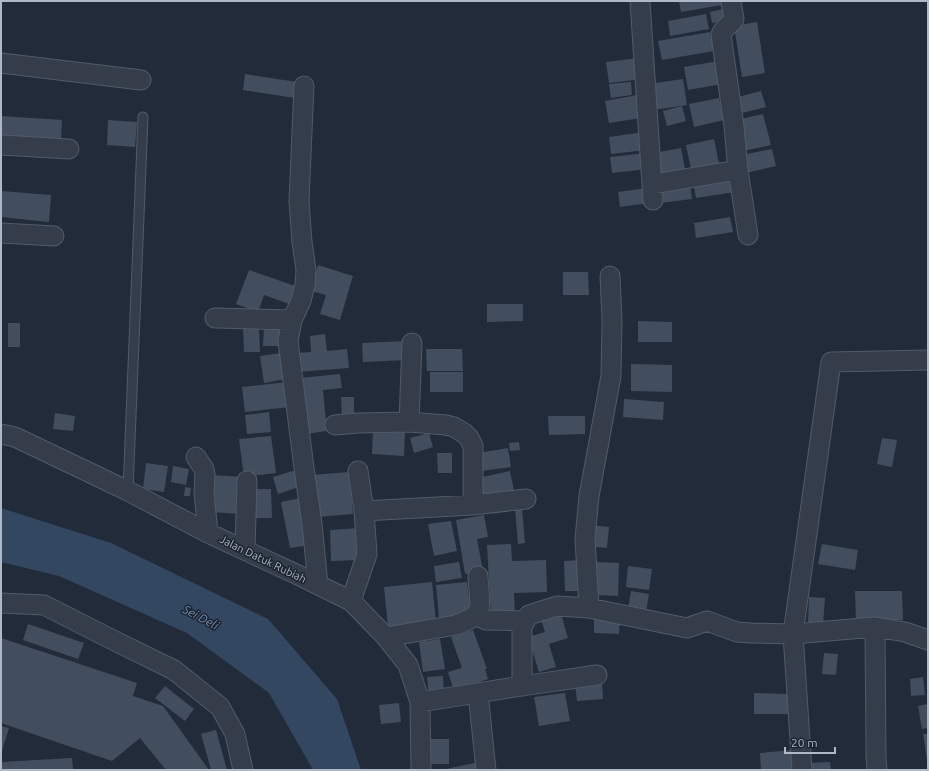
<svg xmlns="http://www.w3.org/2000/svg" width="929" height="771" font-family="Ubuntu,sans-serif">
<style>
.water{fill:#344761}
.building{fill:#424e5e}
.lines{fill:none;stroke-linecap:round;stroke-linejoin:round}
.service-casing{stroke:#525b68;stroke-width:11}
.minor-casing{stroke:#525b68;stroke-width:21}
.service{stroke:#353d4a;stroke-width:9}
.minor{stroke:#353d4a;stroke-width:19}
.labels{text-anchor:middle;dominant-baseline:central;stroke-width:3;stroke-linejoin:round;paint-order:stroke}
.street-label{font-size:11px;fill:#afb8c6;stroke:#1a232f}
.water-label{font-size:12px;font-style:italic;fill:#768eaf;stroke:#1a232f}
</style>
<rect width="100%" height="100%" fill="#212b3a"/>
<path class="water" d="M1 508 111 543 268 619 337 699 361 770H312V768L269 693 187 633 59 576 1 562Z"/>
<path class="building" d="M679 1H727L728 4 681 12Z
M728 8 730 20 712 23 710 12Z
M706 14 709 29 670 36 668 21Z
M757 22 765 73 742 77 734 26Z
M710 32 714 51 662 60 658 41Z
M639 58 642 79 609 83 606 62Z
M718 61 722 84 688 90 684 67Z
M245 74 297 82 295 98 243 90Z
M683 79 687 105 653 110 649 84Z
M631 82 632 95 611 98 609 84Z
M761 91 766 107 738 114 734 98Z
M637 95 641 118 609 123 605 101Z
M719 98 724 120 694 127 689 104Z
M682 106 686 121 667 126 663 111Z
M763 114 771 145 744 151 736 120Z
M1 116 62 120 61 141 1 137Z
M108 120 137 122 135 147 107 145Z
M644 132 646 150 611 154 609 137Z
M714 139 720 168 692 174 686 145Z
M681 148 686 174 659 179 654 153Z
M772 149 776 166 746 173 742 155Z
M646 153 648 169 612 173 610 157Z
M732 175 735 192 696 198 693 182Z
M690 183 692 199 660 203 657 187Z
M647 188 649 203 620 207 618 192Z
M1 191 51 195 49 222 1 217Z
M730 217 733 232 696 238 694 223Z
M318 265 353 276 340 320 320 314 326 295 311 291Z
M249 270 298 287 292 305 264 295 258 312 236 304Z
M563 272H588L589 295H563Z
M487 304H523V321L487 322Z
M638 321 672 322V342H638Z
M8 323H20V347H8Z
M264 325 280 326 279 346H263Z
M243 329H259L260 352H244Z
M325 334 327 351 347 349 349 368 297 372 295 353 311 352 310 336Z
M407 341V360L363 362 362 343Z
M426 349H462L463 371H427Z
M288 352 292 378 264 383 260 356Z
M631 364 672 365V392L631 391Z
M430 372H463V392H430Z
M340 374 342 388 323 390 327 431 306 434 300 378Z
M287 382 290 407 245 412 242 387Z
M341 397H354V419L342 420Z
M624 399 664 402 663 420 623 417Z
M269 412 271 432 247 434 245 415Z
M55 413 75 416 73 431 53 429Z
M548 416H585V434L549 435Z
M373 432 405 433 404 456 372 454Z
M429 433 433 447 414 453 410 438Z
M271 436 276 473 244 477 239 439Z
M882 438 897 440 892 467 877 464Z
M519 442 520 450 510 451 509 443Z
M508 448 511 467 481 471 478 453Z
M437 453H452V473H438Z
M146 463 168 466 164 492 143 489Z
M173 466 189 469 186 485 171 482Z
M299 469 305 485 278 494 273 477Z
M510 471 514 491 482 498 478 478Z
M349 472 353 514 316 517 312 475Z
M211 475 244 477 242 514 209 512Z
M185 487 191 488 190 496H184Z
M250 489H271L272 518H251Z
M301 498 310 545 290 548 281 502Z
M522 508 525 543 518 544 515 509Z
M484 515 488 537 477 539 483 571 465 574 456 520Z
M451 521 457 551 434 556 428 524Z
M589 525 609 527 607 548 587 546Z
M360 528 361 560 331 561 330 530Z
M511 544 512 561 546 560 547 592 514 593 515 617 491 618 487 545Z
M822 544 858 550 855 570 818 564Z
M582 560 583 591H565L564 561Z
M459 562 462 578 436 582 434 566Z
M594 562 619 563 618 596 593 595Z
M628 566 652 569 649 590 626 587Z
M432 582 436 622 388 627 384 587Z
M467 582 471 615 439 618 436 585Z
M631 591 649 594 646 612 628 609Z
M855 591H902L903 620H856Z
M809 597 825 598 823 625 808 624Z
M561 614 568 638 549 644 556 667 539 672 528 637 545 632 541 619Z
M594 616 620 617 619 634 594 633Z
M28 624 84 643 78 659 23 640Z
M473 630 487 669H485L488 679 454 691 448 672 462 668 451 637Z
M1 638 137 683 133 696 163 706 209 770H166L140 738 112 761 1 723Z
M440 639 445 669 423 672 419 642Z
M824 653 838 654 836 675 822 674Z
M443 676 444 695 429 696 427 677Z
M923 677 925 695 911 696 910 679Z
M602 682 603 699 577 701 575 684Z
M165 686 194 709 185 721 155 698Z
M565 693 570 721 539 726 534 697Z
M754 693 788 694V714H754Z
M399 703 401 722 381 724 379 705Z
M928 704V728L922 729 918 706Z
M1 726 9 728 2 751 1 750Z
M216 730 227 770H211L201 734Z
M923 734H928V759H927Z
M428 739H449V764H428Z
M793 750 795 770H761L760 753Z
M72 758 73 770H1V762Z
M479 762 481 770H446V769Z
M830 762 831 770H808V763Z"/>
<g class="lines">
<g class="service-casing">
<path id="service" d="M128 491 143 117"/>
</g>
<g class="minor-casing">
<path id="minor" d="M640 1 653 200
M731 1 734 19C730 26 723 27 721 35L734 126 738 170 748 235
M1 63 141 80
M304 86 299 201 302 242 306 270 305 285 301 301 292 320 288 341 304 468 312 524 318 585
M1 145 69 149
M653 184 738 170
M1 233 54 236
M215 318 292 320
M409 422 412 343
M335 425 358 423 409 422 446 425 454 427 464 433 469 438 473 446V505
M1 434 15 437 128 491 208 533 298 575 351 601 386 637 408 665 420 702 421 770
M196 457 204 469 205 475 204 493 208 533
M364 511 473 505 526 499
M245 550 247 481
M351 601 367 554 364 511 358 471
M1 603 44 605 113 640 174 670 220 707 235 734 243 770
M589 608 585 539 589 496 611 376 612 320 610 276
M476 615 486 620 525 621
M875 627 876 757 877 770
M386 637 456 625C464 622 476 618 479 609 481 604 478 583 478 576
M522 686V627L525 621 529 615 557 606 589 608 687 628 707 621 737 632 751 633 793 634 875 627 905 632 928 640
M478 693 486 770
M420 702 522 686 597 675
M802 770 793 634 831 362 928 360"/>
</g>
<use href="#service" class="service"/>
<use href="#minor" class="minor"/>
</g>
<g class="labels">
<g class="street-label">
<text transform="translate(263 559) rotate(26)">Jalan Datuk Rubiah</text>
</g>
<g class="water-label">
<text transform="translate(201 617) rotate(28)">Sei Deli</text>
</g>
</g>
<rect width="929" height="771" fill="none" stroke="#afb8c6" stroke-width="4"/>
<path d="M785 747v6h50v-6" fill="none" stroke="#afb8c6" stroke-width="2"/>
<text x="791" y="747" font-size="12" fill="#afb8c6" stroke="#1a232f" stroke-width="3" paint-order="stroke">20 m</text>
</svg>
